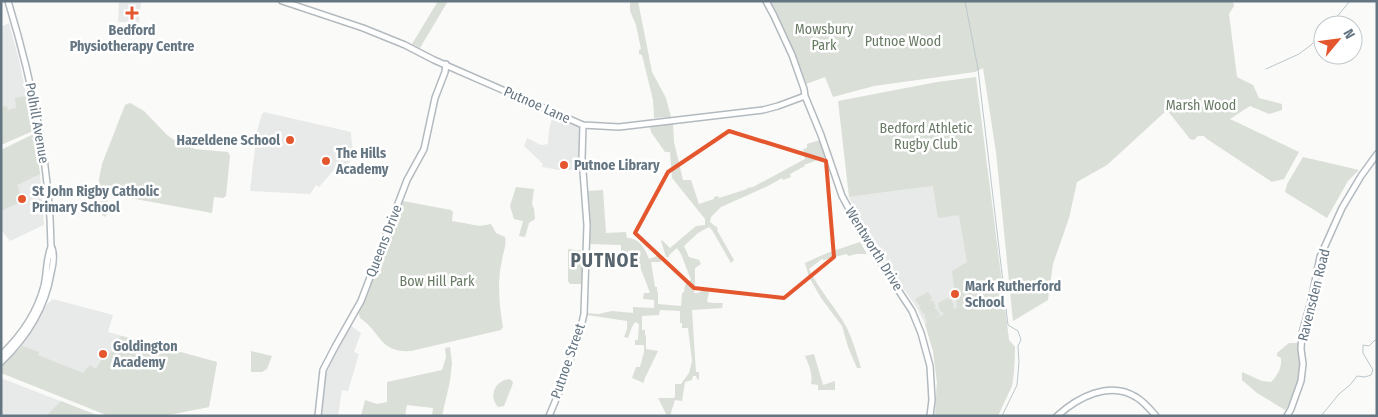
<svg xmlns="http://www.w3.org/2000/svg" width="1378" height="417" font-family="'Fira Sans Condensed',sans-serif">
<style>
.built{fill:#e8e9e9}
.green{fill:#dadfd7}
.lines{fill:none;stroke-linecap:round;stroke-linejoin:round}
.stream{stroke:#bbc7cb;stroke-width:1}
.secondary-casing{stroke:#b3babf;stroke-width:8}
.secondary{stroke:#fff;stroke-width:5}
.marked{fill:none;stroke:#e4572e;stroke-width:4;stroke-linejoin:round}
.poi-dot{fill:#e4572e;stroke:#fff;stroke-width:2}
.labels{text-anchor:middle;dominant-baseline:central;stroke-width:5;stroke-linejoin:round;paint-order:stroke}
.park-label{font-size:14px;fill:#687a64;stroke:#fff}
.poi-label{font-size:14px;font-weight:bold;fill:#657683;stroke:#fff;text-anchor:start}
.street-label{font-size:14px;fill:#657683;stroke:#fff}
.district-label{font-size:19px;font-weight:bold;letter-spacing:1px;fill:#57646e;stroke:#fff}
</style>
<rect width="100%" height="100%" fill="#fafaf8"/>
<path class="built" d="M119 1H141L139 23 118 22Z
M9 23 19 60 30 112 1 145V27Z
M264 112 351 132 353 158 345 168 339 164 319 187 316 185 310 194 250 191 257 131 262 114Z
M553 114 577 123 580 127V170H560L542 167 543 164 524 146 527 138 541 145 548 144 549 130Z
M34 134 40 174 44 225 10 241 1 230V150Z
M989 179 1009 340 1015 347 1014 372 1012 386 935 416 937 382 933 351 925 324 917 308 865 233 849 197Z
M53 299 113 315 108 332 217 362 209 407 163 416H109L10 376 22 346 37 323 46 305Z
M350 325 361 333 354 352 359 354 348 391 342 390 338 416 321 414 326 369Z
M1 378 99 416H1Z"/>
<path class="green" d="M438 1H448L420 48 412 44Z
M630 1H638L652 72 666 98 671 117 654 118 653 100 642 55 639 54V50L641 49 636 25 630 11Z
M770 1H1233L1234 6 1229 14 1237 77 1253 85 1259 98 1282 104V110L1269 114 1250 106 1230 119 1299 152 1284 179 1272 182 1207 139 1204 136H1198L1194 140 1190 139 1167 110 1107 165 1077 182 1069 218 1053 264 1048 300 1013 321 996 152 983 68 975 72 874 86 833 97 825 77 806 84 796 56Z
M976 77 1009 340 1015 347 1014 372 1012 386 998 416H935L937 382 933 351 925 324 927 322 924 315 925 314 924 313 923 314 919 307 921 306 920 305H919L915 299 928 292 932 298 930 300 931 301 933 300 936 307 934 308 935 309H937L940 315 930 321 944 314 943 312H941L938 306 939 305 938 303 948 298 949 300 951 299 954 305 953 306 954 309 957 308 952 271 967 262 959 215 938 218 933 186 849 197 838 101 937 82Z
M26 96 33 131 1 145V107L7 106 8 110 16 108 15 98Z
M130 103 144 111 167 135 177 142 195 149 228 152 230 156 226 196 223 198 214 197 212 213 108 194 106 217 102 215 99 179 102 164 125 105Z
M673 123 674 142 683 180H691L699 204 714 199V197L718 196 719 198 747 189V188L753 187 805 159 803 149 807 148V144L820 140 826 157 804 165 805 166 790 174 791 177 783 180 782 178 768 186 721 207 711 217 710 222 715 226H716L718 229 717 230 734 260 731 263 712 230 709 227 698 233 684 246 689 257 699 260 701 264 695 268V288L694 293C699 294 701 290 706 290L709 292 707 302 714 303H723L722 308 692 310 696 372H699V380L697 379 696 376H693L692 380 685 382 682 401 675 400 670 416H667L658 398H673L675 397V384H681L689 373 692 361 688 328H682V323H680V311L660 310 659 315 642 316V330H645V335H646V349L658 351 644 380V383L632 378 636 367H640L644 352V345H635V340H638L639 324 635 322 632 327 628 338 624 337 627 329V321L587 315V313L598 314 612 311 633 313V307L654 308V300L643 299 644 293H650L639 264 638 254H621V245L590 244 587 191 603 190 606 233 626 232 627 238C639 238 645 248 649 259L660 255 661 262H651L655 287H657V291L658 292V304L681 306 682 293 684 292 685 285 691 280 681 254 677 248 669 255V257H666L661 241 662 240 670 248 696 226 705 225V219L672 178 670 152H665L651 132 650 126Z
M34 134 40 174 17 185 23 201 1 211V150Z
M1303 157 1359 170 1348 181 1327 218 1285 192 1287 184Z
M516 187 534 189 532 204 534 209 535 219 529 223 525 237 519 236 523 221 514 219 510 206Z
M403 201 451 210 453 212 452 221 480 226 491 224 496 233 505 237C507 244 503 253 502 260 497 282 499 304 503 327L501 330 411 351C379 353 382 333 360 318L358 311 368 290Z
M860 242 867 254H856L849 256 846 254 824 260 822 259 809 269C819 290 836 308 847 328 853 341 857 355 861 368H857L848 347 842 326 821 298 809 277 805 263 827 253Z
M568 249 584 251 583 284H570L568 281Z
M121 336 217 362 209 407 163 416H109L1 373V367L22 346 39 352 38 355 83 373 90 365 96 369 104 355 107 357 118 343 117 341Z
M1289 343H1299C1302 366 1302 393 1285 410L1257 393 1242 380V372L1262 381 1271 382C1278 375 1282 367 1281 358L1277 356V353Z
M450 347 452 363 450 381 442 416H432L433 408 407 405 405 416H361L365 400 377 404 387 402V382L442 370 446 357 445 348Z
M251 351 272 356 267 369 262 372H251Z
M814 354 823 385 835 381V390H818V385L811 384C813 374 809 365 805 356Z
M510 379 513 382 512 386 504 406 498 407C488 396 495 380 510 379Z
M61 401 99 416H46Z"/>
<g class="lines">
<path class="stream" d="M965 1 978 69 1008 325 1018 331 1021 340 1018 346 1019 362 1017 385 1002 416
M1330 25 1350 1
M1266 69 1299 54 1311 45 1323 33
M1321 416 1339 394 1350 385 1357 376 1365 377 1371 375 1373 370 1363 353V345L1369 346 1375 340 1377 341"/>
<g class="secondary-casing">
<path id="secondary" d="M282 1 363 28 405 45 434 60 583 125 619 127 763 110 778 106 805 96
M766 1 774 16 792 55 804 89 805 96 821 135 842 196 868 244 912 311 921 333 930 366 932 400 930 416
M1 355C21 336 37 313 44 286 47 273 46 259 51 247
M1 362C27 337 45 309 51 273 53 265 55 253 51 246 50 163 32 80 8 1
M318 416 323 370 335 347 361 301 407 180 424 149 435 98 445 72 446 64
M549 416 560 390 580 331 584 314 587 225 582 158 583 125
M1057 416C1077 398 1109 380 1136 397 1143 401 1150 409 1156 416
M1287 416 1291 409 1301 381 1303 364 1301 349 1302 333 1311 301 1320 257 1342 208 1361 176 1377 154"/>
</g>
<use href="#secondary" class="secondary"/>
</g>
<path class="marked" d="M729 131 826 161 834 257 784 298 694 288 635 233 668 172Z"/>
<g class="poi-dot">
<path d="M129.5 5.5h5v5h5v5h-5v5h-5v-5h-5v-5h5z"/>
<circle cx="290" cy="140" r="5"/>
<circle cx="326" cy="161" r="5"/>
<circle cx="564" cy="165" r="5"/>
<circle cx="22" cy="199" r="5"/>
<circle cx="955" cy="294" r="5"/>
<circle cx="103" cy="354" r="5"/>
</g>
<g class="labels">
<g class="park-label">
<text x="824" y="29">Mowsbury<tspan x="824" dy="16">Park</tspan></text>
<text x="903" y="41">Putnoe Wood</text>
<text x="1201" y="105">Marsh Wood</text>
<text x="926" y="128">Bedford Athletic<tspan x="926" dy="16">Rugby Club</tspan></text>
<text x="437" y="281">Bow Hill Park</text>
</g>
<g class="poi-label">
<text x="132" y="30" text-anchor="middle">Bedford<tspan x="132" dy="16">Physiotherapy Centre</tspan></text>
<text x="280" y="140" text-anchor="end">Hazeldene School</text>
<text x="336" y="153">The Hills<tspan x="336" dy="16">Academy</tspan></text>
<text x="574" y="165">Putnoe Library</text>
<text x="32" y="191">St John Rigby Catholic<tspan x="32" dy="16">Primary School</tspan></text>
<text x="965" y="286">Mark Rutherford<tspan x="965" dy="16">School</tspan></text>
<text x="113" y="346">Goldington<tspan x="113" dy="16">Academy</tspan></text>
</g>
<g class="street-label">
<text transform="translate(537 105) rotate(24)">Putnoe Lane</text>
<text transform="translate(37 123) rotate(80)">Polhill Avenue</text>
<text transform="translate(384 241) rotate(-69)">Queens Drive</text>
<text transform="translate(874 249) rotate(58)">Wentworth Drive</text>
<text transform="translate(1314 295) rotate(-76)">Ravensden Road</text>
<text transform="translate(568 361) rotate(-71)">Putnoe Street</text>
</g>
<g class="district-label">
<text x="605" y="260">PUTNOE</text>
</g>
</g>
<rect width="1378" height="417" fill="none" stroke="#657683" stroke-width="5"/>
<g transform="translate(1338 40) rotate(61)"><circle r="24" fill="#ffffff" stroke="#c1c8cd"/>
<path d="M0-4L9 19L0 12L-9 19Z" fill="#e4572e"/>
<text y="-8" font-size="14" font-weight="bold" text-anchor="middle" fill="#657683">N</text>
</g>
</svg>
